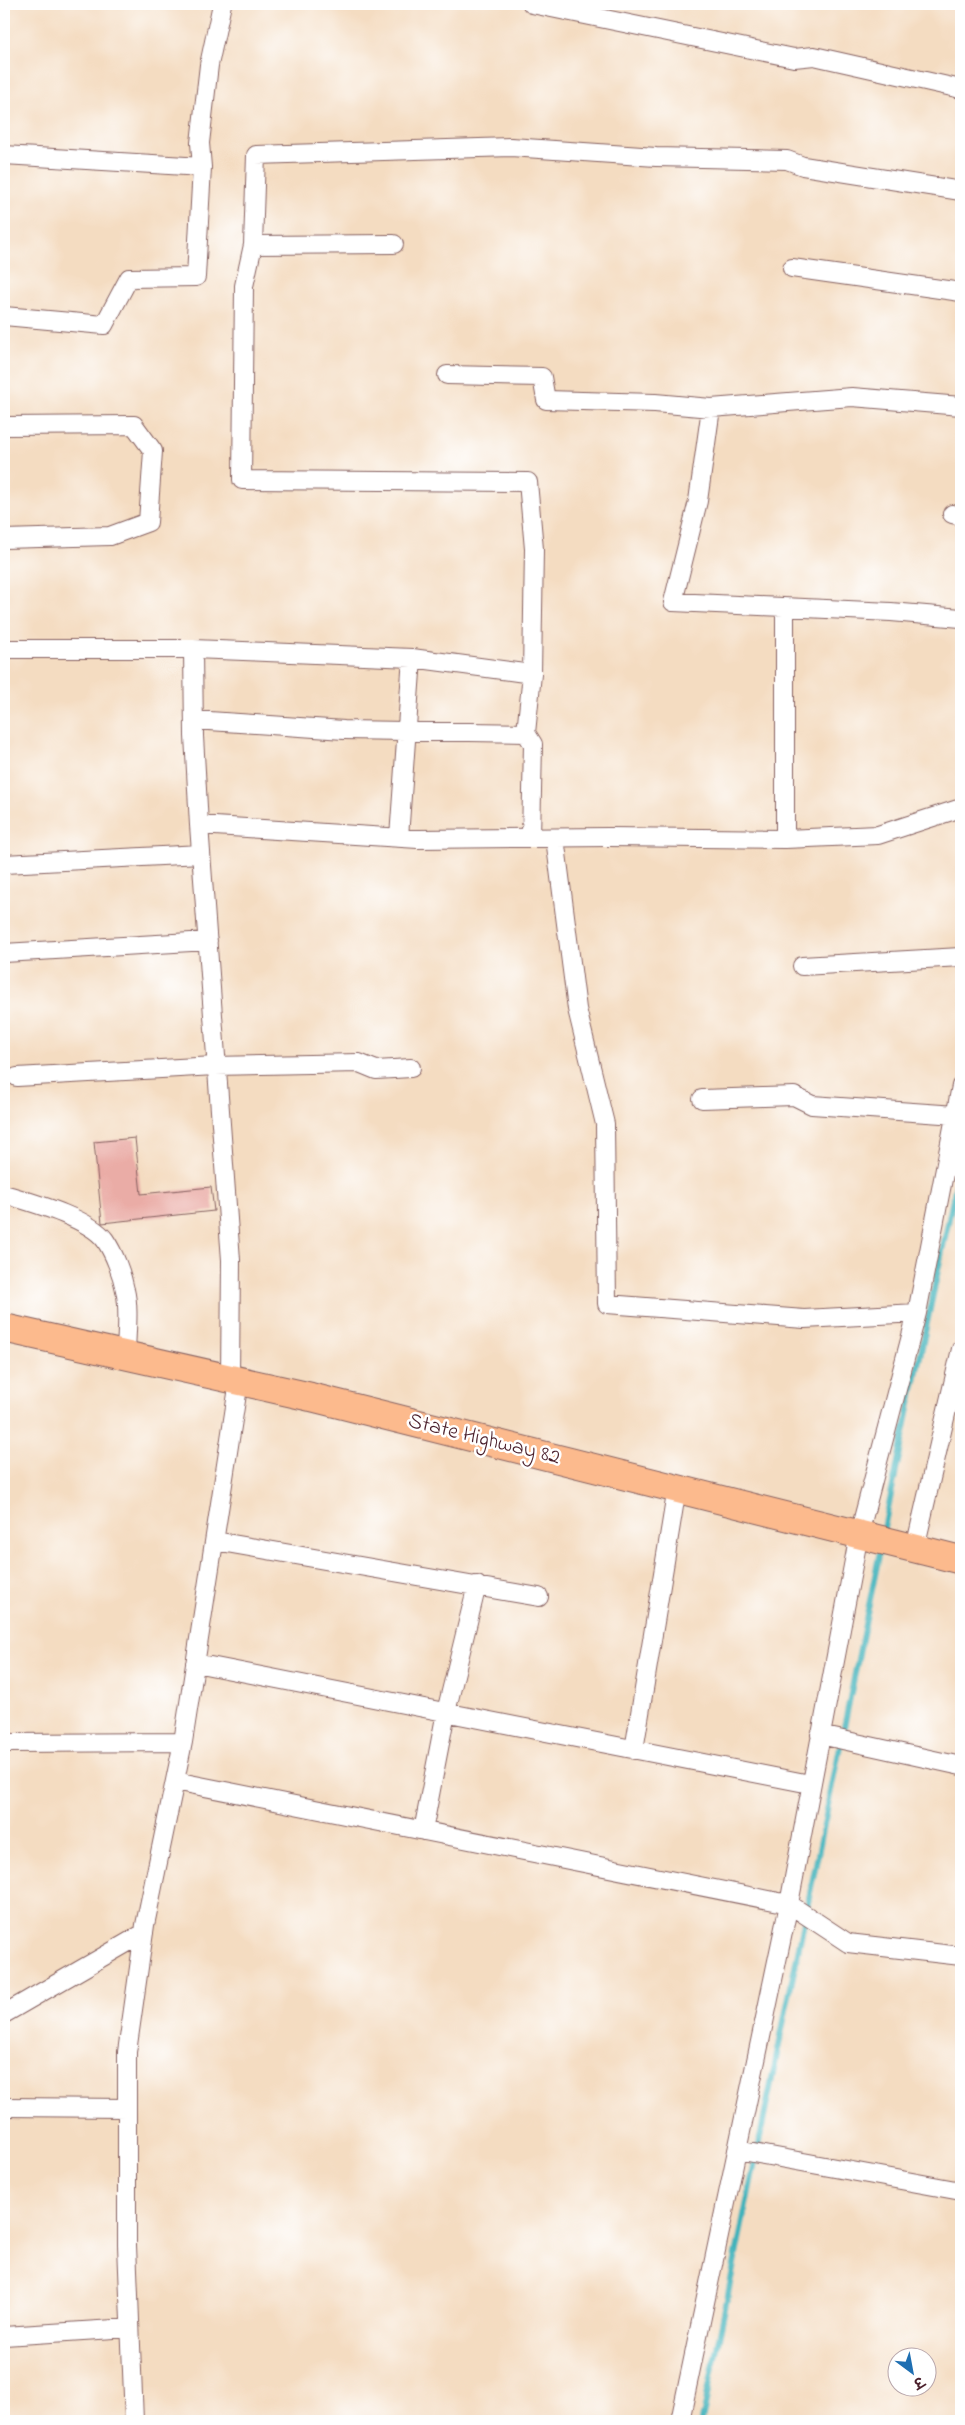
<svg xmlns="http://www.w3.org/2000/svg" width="965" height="2425" font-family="'Indie Flower','Playpen Sans Deva',sans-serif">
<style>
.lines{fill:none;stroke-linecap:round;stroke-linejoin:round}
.stream{stroke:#43b3bb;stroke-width:6}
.building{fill:#eaaca6}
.minor-casing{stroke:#866160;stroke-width:20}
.primary-casing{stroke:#866160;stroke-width:30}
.minor{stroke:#fff;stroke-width:18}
.primary{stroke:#fcba8d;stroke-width:28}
.labels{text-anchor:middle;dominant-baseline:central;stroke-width:5;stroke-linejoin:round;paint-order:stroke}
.street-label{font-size:22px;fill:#4a1f2b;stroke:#fff}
</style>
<rect width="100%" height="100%" fill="#fff"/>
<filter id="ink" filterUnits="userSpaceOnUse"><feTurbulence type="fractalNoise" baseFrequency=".02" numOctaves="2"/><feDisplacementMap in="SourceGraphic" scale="10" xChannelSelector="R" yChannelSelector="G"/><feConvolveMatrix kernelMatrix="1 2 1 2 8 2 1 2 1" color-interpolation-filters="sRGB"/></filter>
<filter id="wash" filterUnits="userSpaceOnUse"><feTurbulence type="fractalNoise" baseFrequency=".0096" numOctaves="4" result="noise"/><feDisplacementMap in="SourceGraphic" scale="20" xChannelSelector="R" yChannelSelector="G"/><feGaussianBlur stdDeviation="1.12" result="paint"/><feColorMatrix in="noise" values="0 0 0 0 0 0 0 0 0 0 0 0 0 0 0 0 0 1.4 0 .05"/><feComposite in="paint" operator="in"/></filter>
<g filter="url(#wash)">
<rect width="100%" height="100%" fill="#f4dcc1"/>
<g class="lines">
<path class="stream" d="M883 1533 961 1161
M702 2421 881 1546"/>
</g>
<g id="blocks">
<path class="building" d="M135 1138 141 1194 211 1187 214 1211 102 1223 94 1142Z"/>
</g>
</g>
<g filter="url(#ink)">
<use href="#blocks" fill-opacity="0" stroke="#866160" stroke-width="1"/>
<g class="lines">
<g class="minor-casing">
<path id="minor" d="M532 4 794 58 814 56 961 89
M4 155 202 167
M253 245 394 244
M792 268 961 292
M4 316 104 325 129 278 196 277 202 167 200 143 209 65 222 4
M447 375 542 377 546 400 655 403 711 408 852 397 961 406
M711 408 698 501 673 602 891 612 961 618
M4 426 134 425 153 451 148 522 110 536 4 539
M952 514 961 516
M4 649H193
M412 658 532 674
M194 720 344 730 526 733
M199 825 194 736 193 649 412 658 399 837
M531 838 533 744 526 733 532 674 534 549 528 482 242 480 244 286 253 245 256 155 511 147 656 157 787 160 803 166 961 191
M555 838 577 1009 605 1124 607 1304 804 1319 917 1313
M785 839V608
M4 864 201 854
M4 953 208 941
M802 966 961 957
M17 1077 215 1066 359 1063 376 1070 411 1068
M702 1099 794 1096 812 1105 956 1115
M4 1194C30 1202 89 1218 105 1240 114 1253 122 1274 125 1290 130 1310 126 1335 126 1356
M230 1379 231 1260 199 825 418 839 609 837 785 839 878 835 961 808
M215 1541 539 1597
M915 1548 961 1349
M195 1663 810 1784
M820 1735 961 1766
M4 1743 183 1742
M634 1750 677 1488
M175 1781 789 1904 848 1943 961 1956
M423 1831 446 1712 477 1585
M4 2014 144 1933
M4 2107 127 2108
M737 2150 961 2191
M4 2336 130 2328
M134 2421 127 2245V2052L145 1925 183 1742 239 1381
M680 2421 789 1904 859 1534 917 1313 961 1086"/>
</g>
<g class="primary-casing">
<path id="primary" d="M4 1328 311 1397 961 1560"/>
</g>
<use href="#minor" class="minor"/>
<use href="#primary" class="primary"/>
</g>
</g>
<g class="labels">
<g class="street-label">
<text transform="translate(484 1440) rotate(14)">State Highway 82</text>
</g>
</g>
<rect width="965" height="2425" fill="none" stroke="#fff" stroke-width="20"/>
<g transform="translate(912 2372) rotate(148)"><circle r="24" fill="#ffffff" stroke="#b7a5aa"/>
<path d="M0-4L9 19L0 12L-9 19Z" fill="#1f6fb2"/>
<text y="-8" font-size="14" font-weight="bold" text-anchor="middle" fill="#4a1f2b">उ</text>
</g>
</svg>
